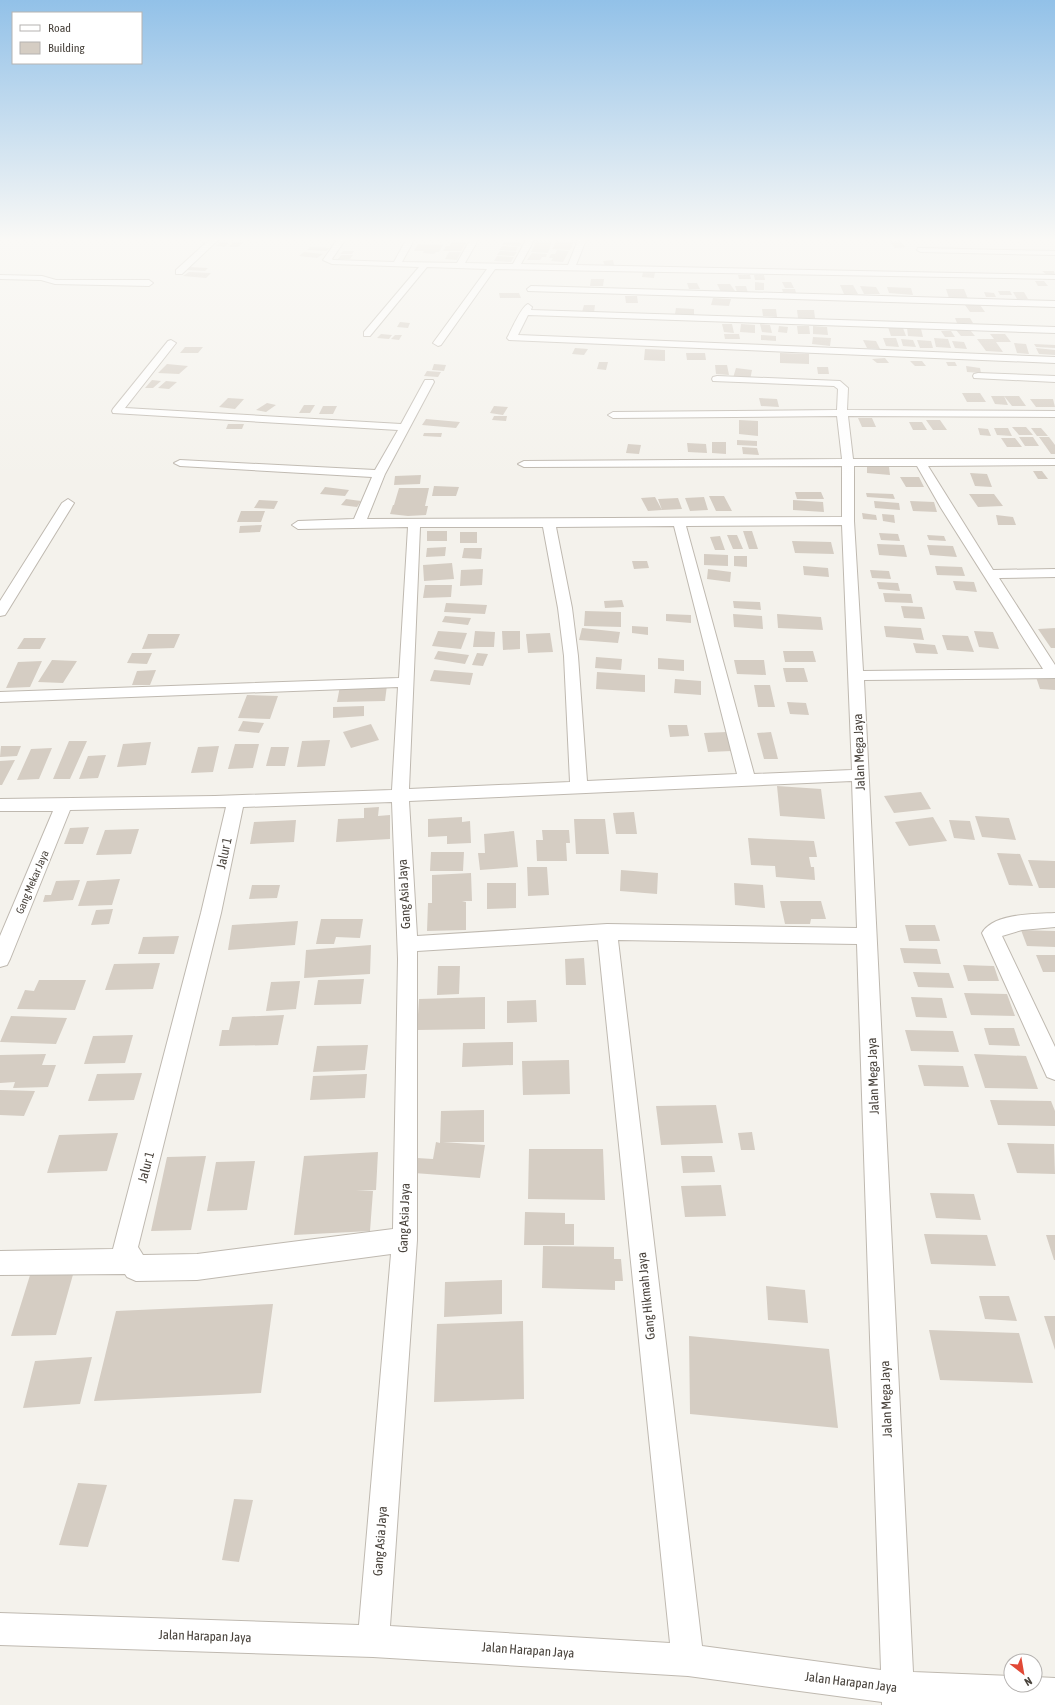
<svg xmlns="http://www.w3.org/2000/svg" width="1055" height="1705" font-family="'Asap Condensed',sans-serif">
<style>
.building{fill:#d5cdc3}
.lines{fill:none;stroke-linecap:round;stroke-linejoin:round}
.street-casing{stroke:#bfb9b0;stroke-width:2}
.street{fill:#fff;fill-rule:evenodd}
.labels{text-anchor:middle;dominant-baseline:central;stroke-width:3;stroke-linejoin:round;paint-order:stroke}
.street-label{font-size:11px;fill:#48423b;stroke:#fff}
.near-street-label{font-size:13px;fill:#48423b;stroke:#fff}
</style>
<rect width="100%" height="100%" fill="#f4f2ec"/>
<path class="building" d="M537 240 552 241 548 253 531 252Z
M557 241 574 242 570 250 552 249Z
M888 241H900L906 247 895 248Z
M220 242 229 243 225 247 216 246Z
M233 242 243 243 238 247H229Z
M452 242 466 243 461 251H443L446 246H450Z
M504 242 522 243 519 246 502 245Z
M418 244 443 245 439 252H436L434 254 423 253 424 251H414Z
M502 246 518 247 516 251 499 250Z
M310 247 330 248 326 251 307 250Z
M557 250 569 251 563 262 551 261 553 258H549L551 254H555Z
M343 251H354L352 254H340Z
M500 251 517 252 514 256 497 255Z
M304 252 323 254 317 258 299 256Z
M449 252H461L457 260 445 259Z
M532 253 547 254 546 257H542L540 260H527Z
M341 255H353L350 259H338Z
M497 256 514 257 511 262 494 261Z
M613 260 614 265 605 266 603 261Z
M190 267 208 268 205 271 186 270Z
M1042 271H1054L1055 275H1047Z
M189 272 211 273 206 278 183 276Z
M643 272H655L654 278 642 277Z
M738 275H750L751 279H739Z
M754 275H764L765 280H755Z
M591 279H604L603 286H590Z
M1035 281H1044L1048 286H1038Z
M755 282 764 283V290H755Z
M782 282H791L794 288H785Z
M687 283H697L700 289H689Z
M717 284H730L735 291 721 292Z
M840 285H853L858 294H844Z
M735 286H746L748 293 737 292Z
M860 286 876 287 880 294H864Z
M887 287 911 288 913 295 889 293Z
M782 289H795L796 293 783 292Z
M946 289H964L968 299 949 298Z
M998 291H1010L1012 295H1000Z
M984 292 994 293 996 297H986Z
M1013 292H1024L1028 299H1017Z
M499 293H519L521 298H500Z
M625 296H637L638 303H626Z
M713 298 731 299 729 306 711 305Z
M584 305H595L594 313 582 312Z
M965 305H980L985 312H970Z
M676 308 694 309V315L675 314Z
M762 309H776L777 317 763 316Z
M797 310H814L815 318H798Z
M955 318H970L973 323H957Z
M400 322 410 323 408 328 397 327Z
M722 324H732L734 333 724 332Z
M741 324 755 325V333L740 332Z
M760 324 770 325 772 333 762 332Z
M779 326 788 327 787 333 778 332Z
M797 326H809L810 334H798Z
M813 326 827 327 828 335 813 334Z
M888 327 903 328 906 336H891Z
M907 328 921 329 923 337 908 336Z
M956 330H970L975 336H961Z
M941 331H951L955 337H945Z
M381 334 392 335 389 339 377 338Z
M724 334H739L740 339H725Z
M990 334H1005L1011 342H996L1003 352 986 351 977 339H994Z
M395 335H402L399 340 391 339Z
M761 335 776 336V341L761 340Z
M813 337 831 338 830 346 812 344Z
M883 338H896L899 347 886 346Z
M934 338 948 339 951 348 936 347Z
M901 339 913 340 916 347 903 346Z
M863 340 876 341 880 349 867 348Z
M917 340 931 341 933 348H920Z
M952 341 964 342 967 349 955 348Z
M1014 343 1026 344 1029 354 1017 353Z
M1034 344 1055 345V348L1036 347Z
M185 347H203L198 353H180Z
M575 348 588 349 584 355 572 354Z
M1036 348 1055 350V355L1039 354Z
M645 349 665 350V361L644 360Z
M686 353H705L706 360H687Z
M780 353 809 354V364L780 363Z
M885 358 889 363H877L872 359Z
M910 361H922L926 366H915Z
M599 362H608L606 370 597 369Z
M946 362H955L957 366H948Z
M167 364 188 366 179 374 158 373Z
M434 364 446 365 444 371 432 370Z
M715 365H727L729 375 716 374Z
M966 366 980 368 981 373 967 372Z
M817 367H828L829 374H818Z
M736 368 752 370 750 380 733 378Z
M427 371 441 372 438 377 424 376Z
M152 380 161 381 153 388H145Z
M166 381 177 382 169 389 158 388Z
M962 393H980L986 402H967Z
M991 396H1004L1008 405 995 404Z
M1004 396H1019L1026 406H1012Z
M228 398 244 399 235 409 219 407Z
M759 398 777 399 779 407 761 406Z
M1030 399H1053L1055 407H1036Z
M267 403 276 405 266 412 256 410Z
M304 405H315L310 413H299Z
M323 406H337L333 414H319Z
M494 406 508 407 503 415 490 413Z
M494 416H507L506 421 492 420Z
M858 418H872L876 427H862Z
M426 419 460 422 456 428 422 425Z
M739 420 758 421V436L739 434Z
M926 420H940L947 430H933Z
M909 422H922L927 430H913Z
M228 424H244L242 429H226Z
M1012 427H1026L1033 435H1019Z
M978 428 988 429 991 436 980 435Z
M994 428H1008L1012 436 997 435Z
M1031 428H1041L1048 436H1037Z
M424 433H442L441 437 423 436Z
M1019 437H1033L1039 446H1025Z
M1039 437H1049L1055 445V454H1051Z
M1001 438H1015L1022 447H1007Z
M737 440 757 441V446L737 445Z
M712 442H726V454L712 453Z
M687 443 706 444 707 453 688 452Z
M628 444 641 445 639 454 626 453Z
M742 447 757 448 759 455 743 454Z
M867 465 889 467 890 475 867 473Z
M1033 471H1042L1048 479H1038Z
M970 473 987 474 992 487 975 486Z
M421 475 420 484 394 485 395 476Z
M900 477H919L924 487H906Z
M434 486 459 487 456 496H432Z
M325 487 349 490 345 496 320 494Z
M399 488H429L425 506 394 505Z
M795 492H821L824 499H797Z
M866 493 893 494 895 499 867 497Z
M969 494H994L1003 506 978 507Z
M709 496H724L732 511H716Z
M655 497 662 510 648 511 641 498Z
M704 497 708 510 690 511 685 498Z
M678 498 682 509 662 510 658 499Z
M346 499 361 501 357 507 341 505Z
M259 500 278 501 274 509 254 508Z
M793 500 823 502 824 512 793 510Z
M874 501 899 503 900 510 875 508Z
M910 501 934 502 937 512 913 511Z
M393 505 428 506 426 515 408 516 390 514Z
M241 511H265L261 522H237Z
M862 513 876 515 877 520 863 519Z
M882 514 894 515 895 523 883 521Z
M996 515 1013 517 1016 525H998Z
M262 525 260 532 239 533 240 526Z
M427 531H447V541H427Z
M743 531H752L758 549H749Z
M460 532H477V543H460Z
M879 533 898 534 900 541 881 540Z
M727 535H737L743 549H733Z
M927 535 944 536 946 541 929 540Z
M720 536 725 550H715L710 537Z
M792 541 831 542 834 554 795 553Z
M877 544 904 545 907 557 879 555Z
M927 545 953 546 957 557 930 555Z
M446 547 445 556 426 557 427 548Z
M464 548H482L481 559 462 558Z
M704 554 728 555V566L704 565Z
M734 556H747V567L734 566Z
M632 561H647L649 568 634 569Z
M452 563 454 579 424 581 423 565Z
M803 566 828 568 829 577 804 575Z
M935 566 962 567 965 576 937 575Z
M483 569 482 585 460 586 461 570Z
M708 569 731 572 730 582 707 579Z
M870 570 889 571 891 579 872 578Z
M953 581 974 582 977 592 956 590Z
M877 582 898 583 900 591 879 589Z
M425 585H452L451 597 423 598Z
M883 593 911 594 913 603 885 602Z
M622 600 624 607 605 608 604 601Z
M733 601 760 602 761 610 734 608Z
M446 603 487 605 485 614 444 612Z
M901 606 922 607 925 619 904 618Z
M585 611 621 612V627L584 626Z
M666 614 691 615V623L666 621Z
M733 614 762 616 763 629 734 627Z
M777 614 821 617 823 630 778 628Z
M445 616 471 618 468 625 442 622Z
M632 626 648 627V635L632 633Z
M884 626 921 628 924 640 886 637Z
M582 628 620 632 618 643 579 640Z
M1055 628V648H1051L1038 629Z
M438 631 467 633 461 649 432 646Z
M475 631 495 632 494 647H473Z
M502 631H520V649L503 650Z
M974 631 993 632 999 649 979 647Z
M550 633 553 652 528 653 526 634Z
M148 634H180L174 648 142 649Z
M942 635 968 636 974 652 947 650Z
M24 638H46L40 649H17Z
M913 643 935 645 938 654 916 653Z
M438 651 469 655 465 664 434 659Z
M783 651H813L816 662H785Z
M132 653H152L147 664 127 663Z
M477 653 488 654 483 666 472 665Z
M596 657 622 659 621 670 595 668Z
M658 658 684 660V671L658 669Z
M52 660 77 661 63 683 38 682Z
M734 660H764L766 675 737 674Z
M42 661 30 687 6 688 18 662Z
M783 668H804L808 682H786Z
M156 670 150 685H132L137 671Z
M434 670 473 673 470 685 430 681Z
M597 672 645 675V692L596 689Z
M1035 674 1055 676V690L1040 689Z
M675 679 701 681V695L674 693Z
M387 685 385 701 337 702 340 686Z
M754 685H770L775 707H758Z
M247 695 278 696 270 719 238 718Z
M787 702 806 703 809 715 790 714Z
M364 706V716L333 718V707Z
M243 721 264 723 259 733 238 731Z
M371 724 379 740 351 748 343 732Z
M668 725H687L689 736 670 737Z
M727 732 732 751 708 752 704 733Z
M771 732 778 759H764L757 733Z
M330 740 325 766 297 767 302 741Z
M69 741H87L70 779H53Z
M151 742 146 765 117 767 123 744Z
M235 744H259L253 768 228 769Z
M1 746H21L17 756 0 757Z
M219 746 213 772 191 773 198 747Z
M271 747H289L285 766H266Z
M52 748 39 779 17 780 31 749Z
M106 755 98 778 79 779 88 756Z
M15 760 2 785H0V761Z
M777 786 821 789 825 819 780 816Z
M921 792 931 809 894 813 884 796Z
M379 807 378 816 390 815V839L336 842 338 819 364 818V808Z
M634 812 637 834H616L613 813Z
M975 816 1009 818 1016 840 982 837Z
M462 817V822L470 821 471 843 447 844V836L428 837V819Z
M933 817 947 841 909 846 895 822Z
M574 819H605L609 854H576Z
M296 820 294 842 250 844 254 822Z
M949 820 970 821 975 840 954 838Z
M89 827 83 844H64L70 828Z
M139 829 131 854 96 855 105 830Z
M542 830H569L570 843H566L567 861H537L536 840H543Z
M514 831 518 867 480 870 478 853H485L484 834Z
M748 838 814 841 817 857H809L811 867H814L815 880 776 877 775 866 751 865Z
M431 852H464L463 871H430Z
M997 853 1020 854 1033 886 1009 885Z
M1028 860 1055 861V888H1039Z
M527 867H547L549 895 528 896Z
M621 870 658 873 657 894 620 891Z
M471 873 472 901H462L466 902V930L427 931 428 903H432V875Z
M120 879 112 905 78 906 87 881Z
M80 880 73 900 43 902 45 895H51L56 881Z
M487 883H516V908L487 909Z
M734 883 763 885 765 908 735 905Z
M252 885H280L277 898 249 899Z
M780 901H821L826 919H811L810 924H785Z
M113 909 109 924 91 925 96 910Z
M321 919H363L360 938 336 937 334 944H316Z
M298 921 295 945 228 950 232 925Z
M905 925H935L940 941H909Z
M1021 930 1055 931V947L1027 946Z
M179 936 174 954H138L143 937Z
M371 945 370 974 304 978 306 950Z
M900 948 937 949 941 964 904 963Z
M1036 955H1055V972H1043Z
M584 958 586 985H566L565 959Z
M160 963 153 989 105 990 114 964Z
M963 965 994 966 999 981H968Z
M438 966H460L459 994 437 995Z
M913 972 949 973 954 988 918 987Z
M364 979 361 1004 314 1005 318 980Z
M39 980H86L75 1010 17 1009 25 990 34 991Z
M300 981 296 1009 266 1011 271 982Z
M964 993 1007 994 1015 1016 971 1015Z
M485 997V1029L417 1030 419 999Z
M911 997 942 998 947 1018 916 1017Z
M536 1000 537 1022 507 1023V1001Z
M284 1015 278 1045 219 1046 222 1030H229L232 1017Z
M11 1016 67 1018 56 1044 0 1042Z
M984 1028H1014L1020 1046 989 1045Z
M905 1030 953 1031 959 1052 911 1051Z
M133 1035 125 1063 84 1064 93 1036Z
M513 1042V1065L462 1067 463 1043Z
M368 1045 365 1070 313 1072 317 1046Z
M46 1054 42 1065H56L48 1087 13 1088 15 1082 0 1083V1055Z
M974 1054 1026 1056 1038 1089 985 1088Z
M569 1060 570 1094 523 1095 522 1061Z
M918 1065 963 1066 969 1087 924 1086Z
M142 1073 134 1100 88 1101 97 1074Z
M367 1074 365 1098 310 1100 313 1076Z
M0 1090 35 1091 24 1116 0 1115Z
M990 1100 1051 1101 1055 1111V1126L998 1125Z
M716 1105 723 1143 661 1145 656 1106Z
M484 1110V1142H443L485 1145 480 1178 414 1173 417 1158 433 1159 436 1142 440 1143 441 1111Z
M752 1132 755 1150H741L738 1133Z
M118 1133 107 1171 47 1173 59 1135Z
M1007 1143 1054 1144 1055 1174 1017 1173Z
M529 1149H603L605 1200 528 1199Z
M378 1152 376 1190 356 1191H373L370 1231 294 1235 304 1156Z
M206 1156 191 1230 151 1231 167 1157Z
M681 1156H712L715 1172 683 1173Z
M255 1161 247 1210 207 1211 216 1162Z
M721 1185 726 1216 685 1217 681 1186Z
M930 1193 974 1194 981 1220 936 1218Z
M525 1212 565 1213V1224H574V1245H524Z
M924 1234 987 1235 996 1266 931 1264Z
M1046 1235H1055V1260H1054Z
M543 1246 614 1247V1259H621L623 1281H615V1290L542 1288Z
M74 1271 56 1335 11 1336 31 1272Z
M502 1280V1314L444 1317 445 1282Z
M766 1286 805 1290 808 1323 768 1320Z
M979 1296H1009L1017 1321 985 1319Z
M273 1304 261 1393 94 1401 116 1311Z
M1044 1316H1055V1350Z
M523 1321 524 1399 434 1402 437 1324Z
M929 1330 1019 1333 1033 1383 940 1380Z
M689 1336 829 1349 838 1428 690 1414Z
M92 1357 80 1404 23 1408 35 1361Z
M78 1483 107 1485 88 1547 59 1545Z
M234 1499 253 1500 239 1562 222 1560Z"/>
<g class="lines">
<g class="street-casing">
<path id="street" d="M209 240H218L182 274H176V270Z
M337 240H345L332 259 333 260 394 262 406 240H414L402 262 457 263 470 240H478L465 263 513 264 526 240H534L521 264 568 265 578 240H586L576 265 1055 275V279L495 269 441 345 438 346 433 343 487 269 427 267 370 336H364V332L419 267 332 264 323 260Z
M918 248 1055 251V255L921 252 917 250Z
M0 275 42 276 56 280H149L153 283 149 286 55 284 41 280 0 279Z
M531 286 1055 301V307L528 291 527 289Z
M528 304 532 307 531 310 1055 327V333L528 315 518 335 1055 357V363L509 340 507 338C512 329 521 307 528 304Z
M171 340 176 343 125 408 401 424 425 380H433L434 382 385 474 367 519 842 517V466L524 467 518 464 524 461 842 459 837 416 613 418 608 415 613 412 837 410 838 389 834 386 713 381 712 379 713 377 717 376 840 381 848 388 847 410 1055 411V417L848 416 853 459H1055V465L928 466 993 570 1055 569V577L999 578 1055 665V678L864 680 913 1672 1011 1676V1685H1035V1677L1055 1678V1705H882V1702L688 1676 373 1657 0 1645V1613L359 1625 391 1254 197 1280 136 1281 127 1277 125 1274 0 1275V1251L113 1249 201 913 226 807 70 810 10 959 7 965 0 967V936L53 811H0V799L215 796 392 790 398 687 0 702V692L399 678 408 527 298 529 292 525 298 521 354 519 372 477 180 466 174 463 180 460 375 470 398 430 113 413 112 411 113 409 168 341ZM854 466H917L941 508 1043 669 863 671 854 521ZM842 525 852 770 754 774 686 526ZM674 526 737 774 587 781 578 656 572 608 556 527ZM420 527H543L558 608 564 656 570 782 409 789ZM852 781 857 928 607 924 417 936 409 801ZM392 802 398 959 393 1229 197 1254 143 1255 138 1247 221 913 243 807ZM598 940 670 1643 390 1626 417 1240V951ZM618 940 857 944 881 1670 702 1646Z
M978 373 1055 376V382L974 378 973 376 974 374Z
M68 499 74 503 7 612 5 615 0 616V601L62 503Z
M1055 913V927L1022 930 1002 936 1055 1047V1080L1047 1077 982 933C993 913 1035 914 1055 913Z"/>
</g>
<use href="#street" class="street"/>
</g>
<linearGradient id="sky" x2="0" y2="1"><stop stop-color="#92c1e8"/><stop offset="0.5" stop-color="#faf9f6"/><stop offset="1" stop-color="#faf9f6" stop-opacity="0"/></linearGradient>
<rect width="1055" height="479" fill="url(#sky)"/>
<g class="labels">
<g class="street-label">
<text transform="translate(32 882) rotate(-67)">Gang Mekar Jaya</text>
</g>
<g class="near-street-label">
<text transform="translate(859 752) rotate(-92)">Jalan Mega Jaya</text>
<text transform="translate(224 853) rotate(-78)">Jalur 1</text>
<text transform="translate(404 894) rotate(-93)">Gang Asia Jaya</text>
<text transform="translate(873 1076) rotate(-92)">Jalan Mega Jaya</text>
<text transform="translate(146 1167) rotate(-75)">Jalur 1</text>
<text transform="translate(404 1218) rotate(-88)">Gang Asia Jaya</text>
<text transform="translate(646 1296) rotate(-96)">Gang Hikmah Jaya</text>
<text transform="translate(886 1399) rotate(-92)">Jalan Mega Jaya</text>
<text transform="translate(380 1541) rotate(-86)">Gang Asia Jaya</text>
<text transform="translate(205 1636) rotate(2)">Jalan Harapan Jaya</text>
<text transform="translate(528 1650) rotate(4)">Jalan Harapan Jaya</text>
<text transform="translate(851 1682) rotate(7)">Jalan Harapan Jaya</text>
</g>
</g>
<rect x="12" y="12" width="130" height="52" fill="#ffffff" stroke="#b6b3b1"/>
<rect x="20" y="25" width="20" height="6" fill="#ffffff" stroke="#b6b3b1"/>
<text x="48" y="32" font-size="12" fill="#48423b">Road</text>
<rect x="20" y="42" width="20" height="12" fill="#d5cdc3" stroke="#b6b3b1"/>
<text x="48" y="52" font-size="12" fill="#48423b">Building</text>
<g transform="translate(1023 1673) rotate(149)"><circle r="19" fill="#ffffff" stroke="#b6b3b1"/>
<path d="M0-3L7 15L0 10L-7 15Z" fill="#e14937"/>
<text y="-6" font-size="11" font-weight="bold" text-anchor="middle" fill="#48423b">N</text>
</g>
</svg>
